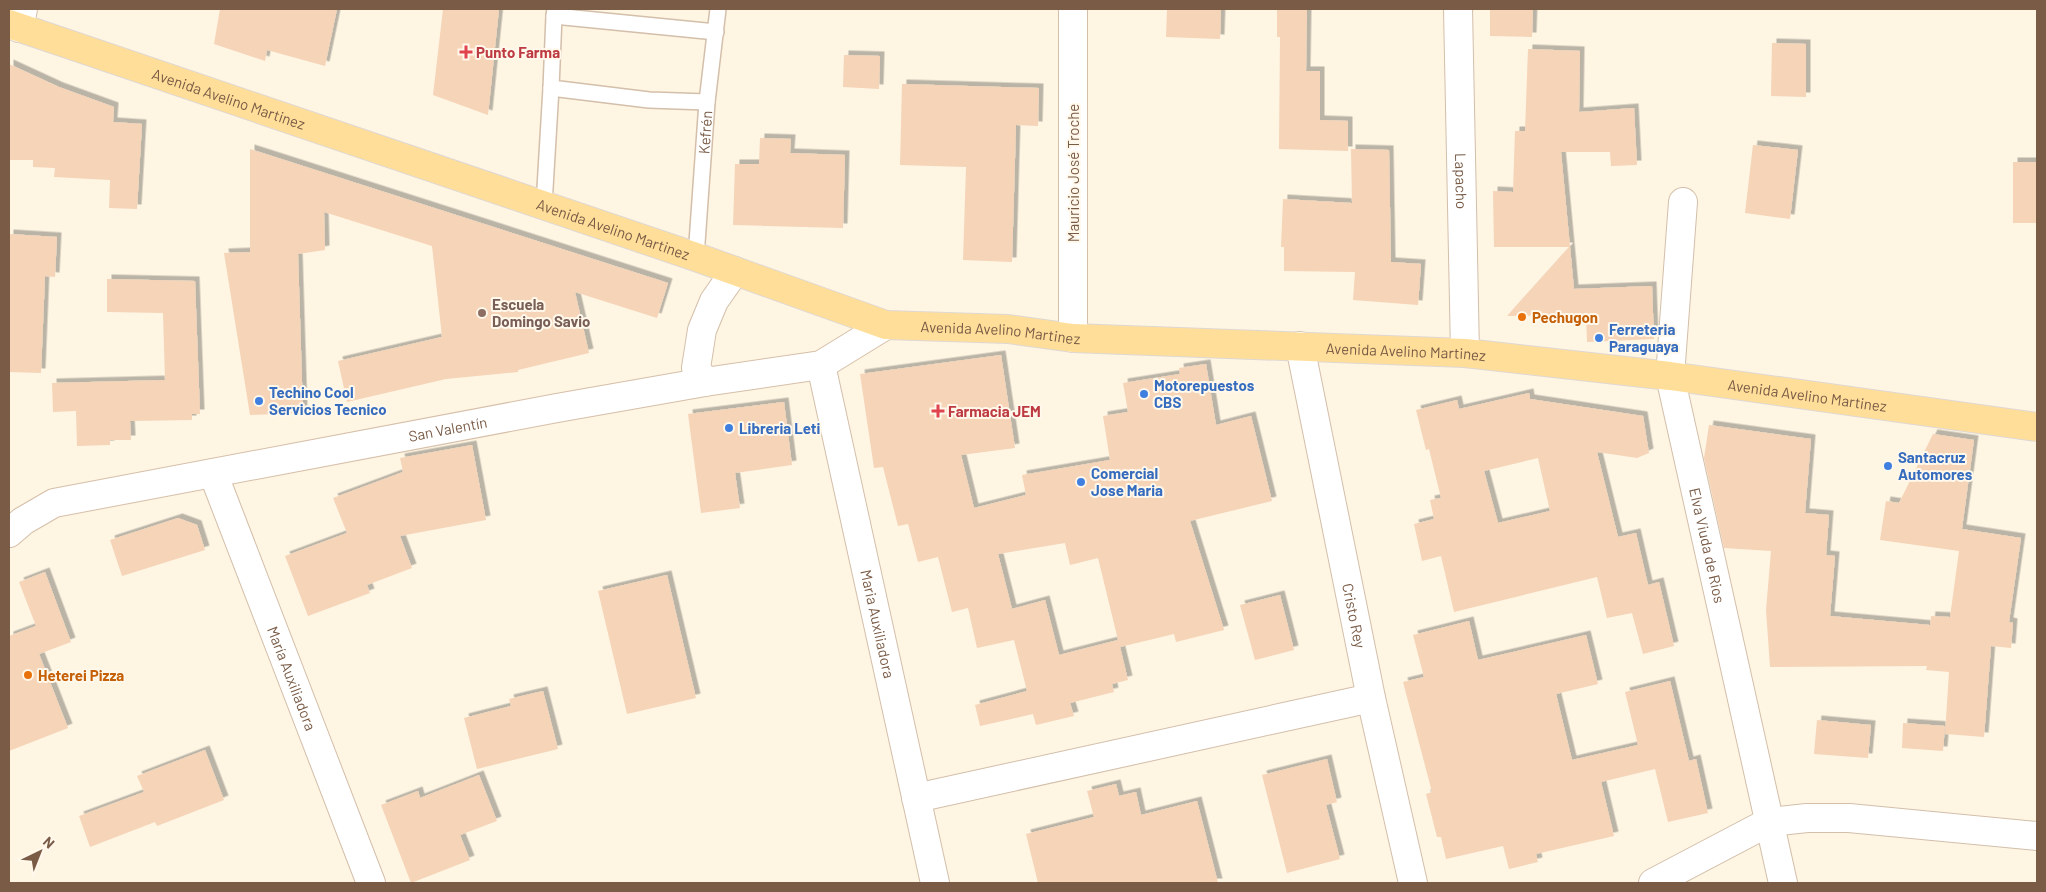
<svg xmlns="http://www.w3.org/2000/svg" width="2046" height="892" font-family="Barlow,sans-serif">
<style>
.building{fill:#f6d4b8;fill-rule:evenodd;filter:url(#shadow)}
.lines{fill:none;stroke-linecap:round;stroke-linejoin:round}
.service-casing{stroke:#d3bfaa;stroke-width:18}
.minor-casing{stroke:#d3bfaa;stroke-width:30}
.tertiary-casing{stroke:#d3bfaa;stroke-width:30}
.secondary-casing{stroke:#d6bfa8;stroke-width:30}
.primary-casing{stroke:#dfd8d3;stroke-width:30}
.service{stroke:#fff;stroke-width:15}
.minor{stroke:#fff;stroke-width:28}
.tertiary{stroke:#fff;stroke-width:28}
.secondary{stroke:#fff;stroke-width:28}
.primary{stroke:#ffde99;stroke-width:28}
.health-dot{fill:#e0444e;stroke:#fff8eb;stroke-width:2}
.education-dot{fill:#8d6e63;stroke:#fff8eb;stroke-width:2}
.food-dot{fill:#e8710a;stroke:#fff8eb;stroke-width:2}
.shop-dot{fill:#3f7fe0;stroke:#fff8eb;stroke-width:2}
.labels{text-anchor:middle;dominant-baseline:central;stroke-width:4;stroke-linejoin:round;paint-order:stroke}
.health-label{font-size:15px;font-weight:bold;fill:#be3a42;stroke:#fff8eb;text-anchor:start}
.street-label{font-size:15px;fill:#795b46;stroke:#fff8eb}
.education-label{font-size:15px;font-weight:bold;fill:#785e54;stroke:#fff8eb;text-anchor:start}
.food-label{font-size:15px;font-weight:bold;fill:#c56008;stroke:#fff8eb;text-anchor:start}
.shop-label{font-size:15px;font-weight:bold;fill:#366cbe;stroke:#fff8eb;text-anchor:start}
</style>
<defs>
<filter id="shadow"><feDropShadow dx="4.5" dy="-4.5" stdDeviation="0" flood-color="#0004"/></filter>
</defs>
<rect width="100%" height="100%" fill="#fef5e3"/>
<path class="building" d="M220 9H337L325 66 267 50 265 61 214 44Z
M443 9H499L488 115 433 95Z
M1167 9H1221L1220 39 1166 37Z
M1277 9H1307L1306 71H1320V120L1348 121V151L1279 149 1280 37H1277Z
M1490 9H1533L1532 37 1490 36Z
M1772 43 1806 44V97L1771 96Z
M1528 49 1580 51 1579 112 1634 108 1637 165 1611 166 1610 152H1561L1574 289 1652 286 1654 339 1587 342 1586 315 1507 316 1569 247H1494L1493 191 1513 192 1515 131H1525Z
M844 55 880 56 879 89 843 87Z
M9 64 59 87 114 107 113 122 142 124 137 209 109 208 110 180 54 177 55 168 33 167V160H9Z
M902 84 1039 88 1038 126 1016 125 1012 262 963 260 966 167 900 165Z
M760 138 791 139 790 153 845 155 843 228 733 225 735 164H759Z
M1753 145 1798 150 1790 219 1745 213Z
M250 149 668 283 657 318 575 292 589 353 518 370V372L446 379 347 402 338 361 442 337 432 246 324 212 325 250 298 254 303 413 250 415 224 253 250 252Z
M1351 149 1389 150 1391 262 1421 264 1418 305 1353 300 1355 272 1284 271V247H1281L1283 199 1352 203Z
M2013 162H2037V223H2013Z
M9 234 57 237 55 277 45 276 41 373 9 372Z
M107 279 195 281 200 414H192V420L130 421 131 440H110V445L77 446 76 411 53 412 52 383 165 380 163 313 107 312Z
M1001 355 1015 448 961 455 974 508 1026 495 1022 475 1110 460 1103 416 1128 412 1123 383 1180 374 1179 368 1206 364 1216 425 1251 416 1272 501 1190 521 1224 630 1176 642 1174 634 1120 647 1128 680 1112 684 1114 692 1070 703 1074 716 1036 725 1033 714 980 726 975 705 1027 691 1014 640 977 648 968 608 952 612 938 557 918 562 908 524 898 526 883 467 874 468 860 374ZM1065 543 1070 565 1098 558 1118 640 1059 655 1045 600 1012 609 998 554Z
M1529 393 1530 399 1643 416 1649 453 1637 458 1597 452 1618 537 1636 533 1648 585 1659 582 1674 646 1643 654 1632 613 1607 618 1597 577 1454 612 1441 556 1422 561 1414 524 1434 519 1430 500 1441 498 1429 449 1426 450 1416 410 1457 400 1459 409ZM1538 458 1550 511 1498 523 1484 471Z
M784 402 792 465 735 473 740 508 701 513 688 414Z
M1709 425 1811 439 1805 513 1829 515 1826 555 1835 556 1830 616 1930 625 1931 616 1950 617 1962 529 2021 538 2009 622 2013 623 2011 648 1991 646 1984 737 1945 734 1949 672 1926 670 1927 666 1770 667 1766 610 1771 551 1724 548 1704 458Z
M1933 434 1974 440 1959 551 1880 540 1886 501 1899 503Z
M472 445 486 520 400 536 412 568 367 585 370 593 308 616 285 556 347 533 333 498 403 472 400 458Z
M178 518 197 525 205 550 122 576 110 540Z
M45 572 71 642 39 654 68 728 9 751V636L36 626 19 582Z
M667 575 696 698 627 714 598 591Z
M1280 595 1294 650 1255 660 1240 605Z
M1469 621 1478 660 1586 635 1598 684 1556 694 1572 760 1638 745 1625 692 1670 681 1689 761 1696 759 1708 813 1668 822 1655 769 1601 782 1614 836 1536 854 1538 862 1509 869 1503 846 1446 859 1441 837H1437L1426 794 1432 792 1403 682 1424 677 1413 635Z
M543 691 558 749 477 769 464 718 511 706 509 699Z
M1817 720 1871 725 1868 758 1814 754Z
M1903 723 1945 726 1943 751 1902 748Z
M205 750 224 800 157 826 155 822 90 847 79 816 144 792 137 776Z
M1327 759 1337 802 1326 805 1340 859 1287 873 1262 775Z
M479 775 497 821 460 835 470 860 411 883 381 805 418 791 420 798Z
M1116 784 1119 796 1136 792 1141 815 1197 801 1218 883H1038L1026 834 1094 817 1087 791Z"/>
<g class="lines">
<g class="service-casing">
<g id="service">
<path d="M555 9 554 16 716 32"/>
<path d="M554 16 551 88 649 100 707 102"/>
<path d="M544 205 551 88"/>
<path id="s1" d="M696 257 707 102 718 9"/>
</g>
</g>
<g class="minor-casing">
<g id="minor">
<path d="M19 28 23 9"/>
<path id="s2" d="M1683 202 1670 376 1783 883"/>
<path d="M1073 338V9"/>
<path id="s3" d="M1300 346 1371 698 1413 883"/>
<path id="s4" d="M821 365 935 883"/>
<path d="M705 382 696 368 702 330 714 301 735 271"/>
<path id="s5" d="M213 473 371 883"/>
<path d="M916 798 1371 698"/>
<path d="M1653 883 1769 822 1807 818H1849L2037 836"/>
</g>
</g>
<g class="tertiary-casing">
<g id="tertiary">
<path id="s6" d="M1458 9 1465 353"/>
</g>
</g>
<g class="secondary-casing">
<g id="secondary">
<path id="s7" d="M9 533 23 521 54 503 557 408 705 382 821 365 886 325"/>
</g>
</g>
<g class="primary-casing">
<g id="primary">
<path id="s8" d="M9 24 696 257 886 325 1008 329 1073 338 1465 353 1670 376 2037 427"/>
</g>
</g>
<use href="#service" class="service"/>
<use href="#minor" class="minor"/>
<use href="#tertiary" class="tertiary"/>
<use href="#secondary" class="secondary"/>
<use href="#primary" class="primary"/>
</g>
<g class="health-dot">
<path d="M463.5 44.5h5v5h5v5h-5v5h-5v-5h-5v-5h5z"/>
<path d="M935.5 403.5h5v5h5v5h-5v5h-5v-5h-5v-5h5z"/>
</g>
<circle class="education-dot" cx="482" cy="313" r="5"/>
<g class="food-dot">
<circle cx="1522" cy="317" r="5"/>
<circle cx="28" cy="675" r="5"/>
</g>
<g class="shop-dot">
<circle cx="1599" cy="338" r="5"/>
<circle cx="1144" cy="394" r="5"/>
<circle cx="259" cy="401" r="5"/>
<circle cx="729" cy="428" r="5"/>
<circle cx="1888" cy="466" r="5"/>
<circle cx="1081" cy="482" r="5"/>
</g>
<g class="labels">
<g class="health-label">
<text x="476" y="52">Punto Farma</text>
<text x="948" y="411">Farmacia JEM</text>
</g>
<g class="street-label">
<text stroke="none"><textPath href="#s8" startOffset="232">Avenida Avelino Martinez</textPath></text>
<text stroke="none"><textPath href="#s1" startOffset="125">Kefrén</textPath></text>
<text transform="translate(1073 173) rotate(-90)">Mauricio José Troche</text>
<text stroke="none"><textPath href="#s6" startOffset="172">Lapacho</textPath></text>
<text stroke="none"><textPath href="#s8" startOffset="638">Avenida Avelino Martinez</textPath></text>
<text stroke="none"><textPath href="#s8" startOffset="1042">Avenida Avelino Martinez</textPath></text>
<text stroke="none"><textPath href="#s8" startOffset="1448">Avenida Avelino Martinez</textPath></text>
<text stroke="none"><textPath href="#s8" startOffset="1852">Avenida Avelino Martinez</textPath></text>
<text stroke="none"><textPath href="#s7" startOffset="455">San Valentín</textPath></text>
<text stroke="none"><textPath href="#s2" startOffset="348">Elva Viuda de Rios</textPath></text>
<text stroke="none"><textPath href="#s3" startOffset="275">Cristo Rey</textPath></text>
<text stroke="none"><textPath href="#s4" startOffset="265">Maria Auxiliadora</textPath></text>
<text stroke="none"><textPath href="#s5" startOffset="220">María Auxiliadora</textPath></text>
</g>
<g class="education-label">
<text x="492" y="304">Escuela<tspan x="492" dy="17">Domingo Savio</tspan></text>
</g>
<g class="food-label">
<text x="1532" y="317">Pechugon</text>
<text x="38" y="675">Heterei Pizza</text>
</g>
<g class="shop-label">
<text x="1609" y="329">Ferreteria<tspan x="1609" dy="17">Paraguaya</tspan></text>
<text x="1154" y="385">Motorepuestos<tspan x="1154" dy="17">CBS</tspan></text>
<text x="269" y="392">Techino Cool<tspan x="269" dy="17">Servicios Tecnico</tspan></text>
<text x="739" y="428">Libreria Leti</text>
<text x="1898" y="457">Santacruz<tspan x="1898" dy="17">Automores</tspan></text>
<text x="1091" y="473">Comercial<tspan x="1091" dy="17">Jose Maria</tspan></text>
</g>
</g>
<rect width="2046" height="892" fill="none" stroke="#795b46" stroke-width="20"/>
<g transform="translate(40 852) rotate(43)" stroke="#fff8eb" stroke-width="4" paint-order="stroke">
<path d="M0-4L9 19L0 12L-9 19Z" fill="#795b46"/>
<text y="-8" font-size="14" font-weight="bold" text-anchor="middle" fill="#795b46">N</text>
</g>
</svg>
